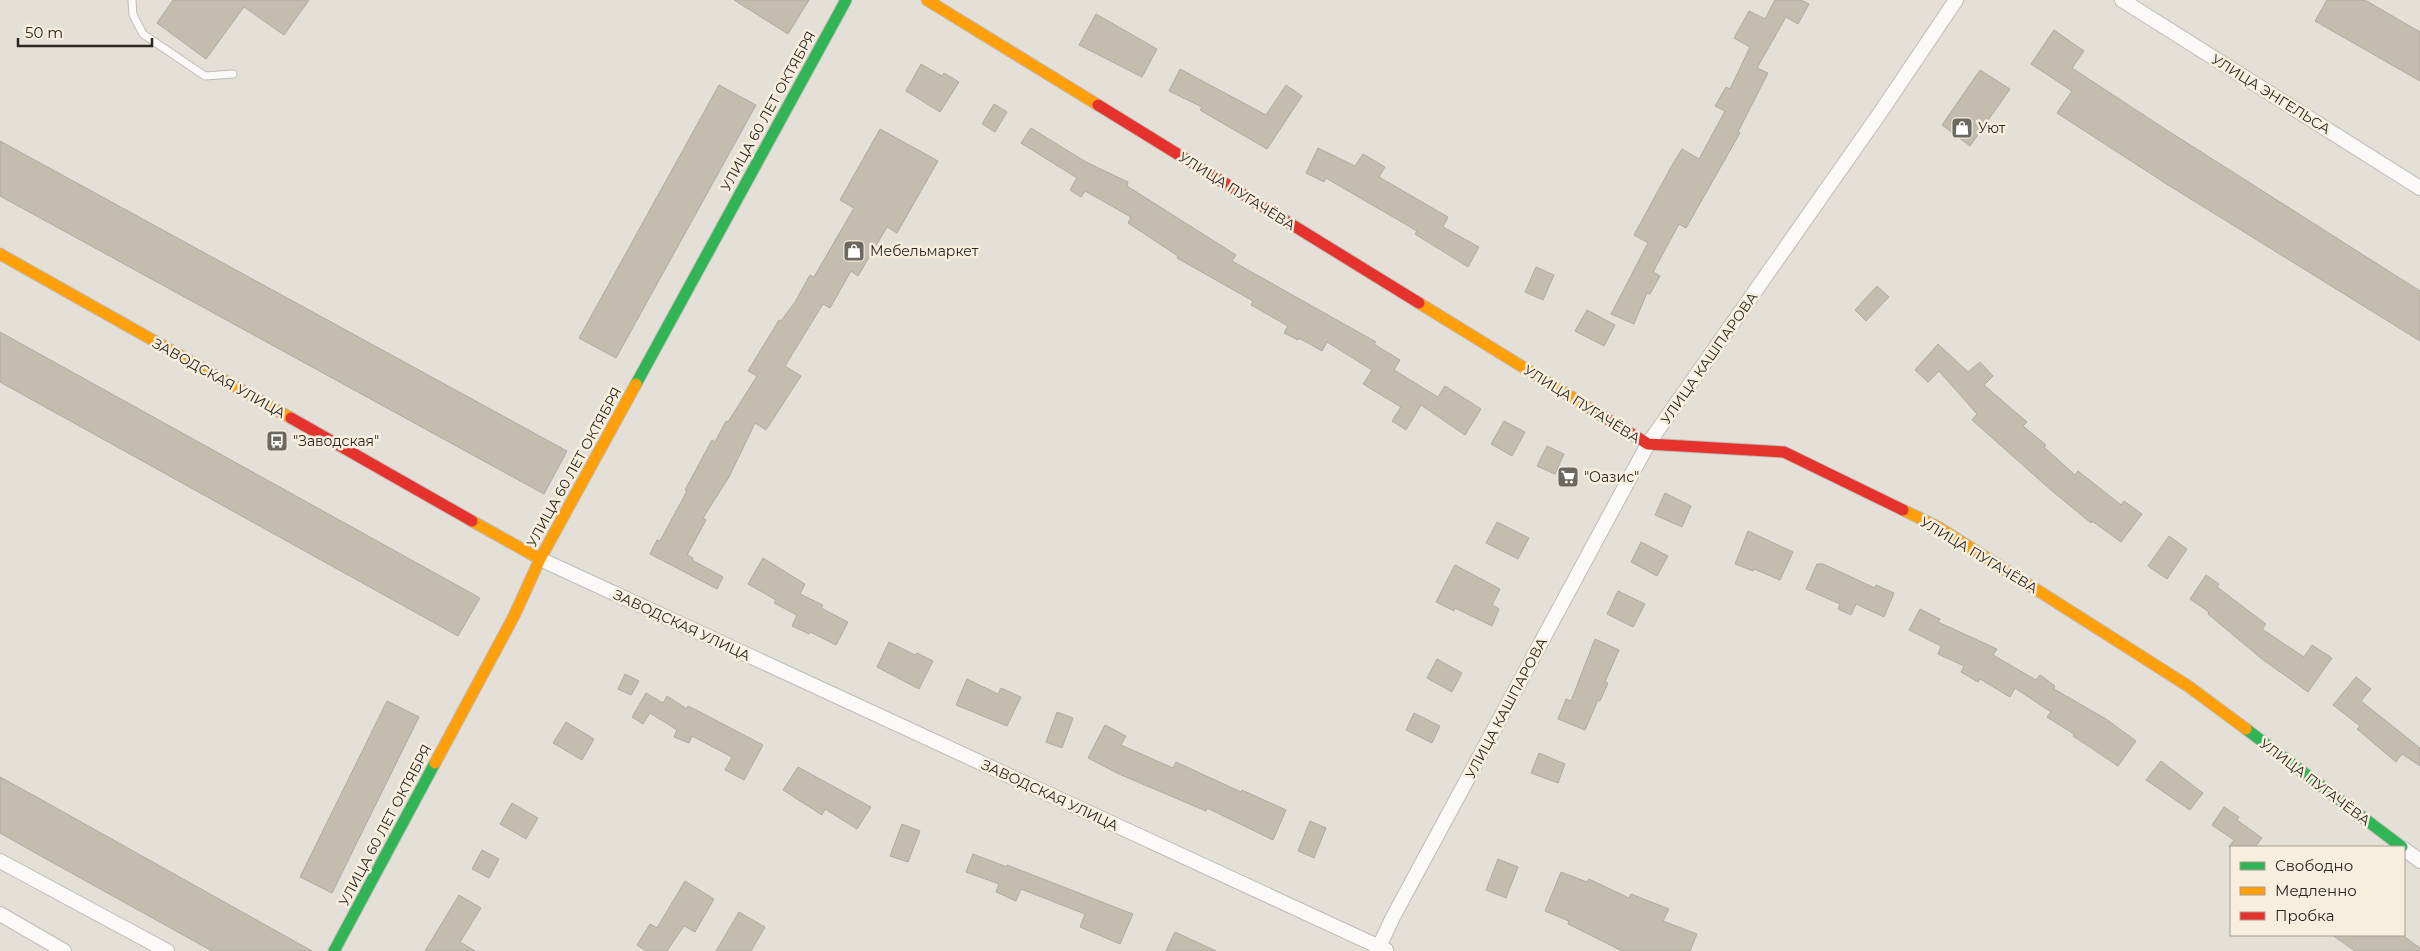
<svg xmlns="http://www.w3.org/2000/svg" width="2420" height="951" font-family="Montserrat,sans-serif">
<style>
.building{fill:#c4bcae;stroke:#aeaaa3}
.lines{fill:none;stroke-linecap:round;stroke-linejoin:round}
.lane-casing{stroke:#c0bcb5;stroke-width:9}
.street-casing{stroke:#c0bcb5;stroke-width:16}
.fast-casing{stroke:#c0bcb5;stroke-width:13}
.slow-casing{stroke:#c0bcb5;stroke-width:13}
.jam-casing{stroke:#c0bcb5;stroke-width:13}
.lane{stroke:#fbfaf9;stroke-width:7}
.street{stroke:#fbfaf9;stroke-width:14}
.fast{stroke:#30b455;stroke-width:11}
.slow{stroke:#ff9f0a;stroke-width:11}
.jam{stroke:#e5322d;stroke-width:11}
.labels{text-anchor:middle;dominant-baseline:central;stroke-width:5;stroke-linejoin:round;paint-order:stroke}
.street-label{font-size:14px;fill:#2a2621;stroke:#f7eede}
.poi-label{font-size:14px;fill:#2a2621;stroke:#f7eede;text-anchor:start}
</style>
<rect width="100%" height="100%" fill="#e4e0d7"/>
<path class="building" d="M173 0H309L284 35 244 7 206 59 157 23Z
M734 0H809L788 34Z
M1775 0H1801L1809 4 1798 24 1786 17 1757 68 1768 73 1738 132 1740 133 1686 228 1679 224 1653 272 1660 276 1650 294 1647 293 1634 324 1611 314 1648 243 1634 235 1671 167 1682 149 1699 159 1725 111 1715 106 1726 87 1730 89 1750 47 1734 38 1749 11 1765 19Z
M2327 0H2365L2420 32V81L2315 21Z
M1096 14 1157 49 1142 77 1079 45Z
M2054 30 2084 51 2072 68 2162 127 2420 291V341L2165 183 2057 113 2072 91 2031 64Z
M921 64 942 76 944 73 959 82 940 112 906 91Z
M1180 69 1266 115 1286 85 1302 96 1267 149 1200 110 1202 107 1169 91Z
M1980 70 2010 89 1970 146 1942 125Z
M719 85 756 105 616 358 579 338Z
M994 104 1007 112 995 132 982 124Z
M1031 128 1086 162 1128 182 1127 186 1236 255 1232 261 1376 342 1374 344 1400 360 1394 370 1438 397 1445 386 1481 409 1465 435 1421 405 1406 430 1392 421 1401 407 1363 384 1372 370 1327 342 1322 351 1299 338 1298 340 1284 333 1288 326 1251 305 1253 301 1177 258 1178 256 1128 223 1131 217 1085 191 1081 197 1070 190 1077 178 1021 143Z
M880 129 938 161 897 233 887 227 858 276 851 271 830 308 823 304 785 366 801 376 766 430 755 423 729 477 703 518 706 520 687 555 693 558 692 560 723 577 717 589 650 554 657 540 660 541 687 491 685 490 712 440 715 442 726 421 728 422 757 376 748 371 757 356 779 320 781 321 795 302 810 275 814 277 854 208 840 200Z
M0 141 567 451 544 494 0 196Z
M1318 148 1355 166 1363 154 1385 167 1379 177 1448 217 1443 227 1479 247 1468 267 1415 234 1417 231 1326 178 1324 182 1306 173Z
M1536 267 1554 275 1543 300 1525 292Z
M1877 286 1889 297 1866 321 1855 310Z
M1587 310 1615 325 1604 346 1575 331Z
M0 332 480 598 458 636 0 382Z
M1938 344 1968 372 1980 362 1993 376 1984 385 2027 422 2023 426 2046 445 2044 447 2075 475 2078 471 2121 505 2124 501 2142 514 2121 542 2092 521 2091 523 2052 491 1972 420 1977 414 1939 371 1928 382 1915 370Z
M1504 421 1525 432 1512 456 1491 444Z
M1547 446 1564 454 1555 474 1537 466Z
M1665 493 1691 506 1682 527 1655 515Z
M1497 522 1529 538 1518 559 1486 543Z
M1748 531 1793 552 1780 580 1754 569 1753 571 1735 564Z
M2169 536 2187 549 2167 579 2148 566Z
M1641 542 1668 556 1657 576 1631 562Z
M763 558 805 584 800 594 823 605 821 608 848 622 836 645 810 632 809 634 792 626 797 615 774 603 776 600 748 584Z
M1817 564H1823L1875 588 1876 585 1894 593 1884 617 1856 604 1851 615 1838 609 1840 604 1806 589Z
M1455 565 1500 589 1492 605 1499 609 1492 626 1455 608 1454 611 1436 602Z
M2206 575 2219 584 2217 587 2266 624 2262 629 2304 657 2312 645 2332 658 2308 692 2262 659 2208 614 2209 612 2190 599Z
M1618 591 1645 604 1633 627 1607 614Z
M1920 609 1940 619 1938 622 1997 649 1993 655 2036 680 2040 675 2055 686 2054 689 2106 719 2136 741 2118 766 2073 736 2074 734 2047 717 2051 712 2015 688 2010 697 1980 679 1978 682 1961 672 1964 666 1938 654 1941 646 1909 630Z
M1595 639 1619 650 1605 682 1608 683 1600 701 1598 700 1585 730 1558 719 1566 699 1571 701Z
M889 642 915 655 917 653 933 661 919 689 877 667Z
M1437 659 1462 673 1452 692 1427 678Z
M625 674 639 681 631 695 618 689Z
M2356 677 2371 689 2361 701 2420 748V766L2402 754 2396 762 2357 729 2360 726 2333 705Z
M967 679 998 694 1001 688 1021 697 1007 726 956 705Z
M646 693 663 703 667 696 687 709 688 706 702 713 763 745 744 780 725 770 732 757 692 736 689 743 674 737 677 730 650 713 643 724 632 717Z
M387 701 419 717 332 893 300 877Z
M1057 712 1073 718 1062 748 1046 742Z
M1414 713 1440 726 1432 743 1406 730Z
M566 722 594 739 582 760 553 743Z
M1105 725 1126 736 1121 745 1173 768 1176 762 1241 792 1242 790 1286 810 1273 840 1207 808 1206 811 1119 774 1088 758Z
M1539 753 1565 764 1558 783 1531 773Z
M2161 761 2203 793 2190 810 2146 780Z
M798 767 871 807 857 829 825 809 822 815 783 790Z
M0 777 33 795 312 951H212L39 855 0 833Z
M512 803 538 818 526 839 500 824Z
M2224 807 2239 817 2237 820 2262 838 2255 847H2229L2234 840 2212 825Z
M1310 821 1326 828 1314 858 1298 851Z
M902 824 920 831 908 862 890 856Z
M482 850 499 859 489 878 472 869Z
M973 854 1007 867V865L1133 914 1120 944 1080 927 1085 914 1021 889 1016 901 996 892 999 884 966 872Z
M1498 859 1518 867 1506 898 1486 890Z
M1561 872 1587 882 1589 879 1629 898 1631 894 1669 909 1663 921 1697 934 1690 951H1622L1568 924 1569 921 1545 911Z
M685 881 714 899 695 932 684 926 667 951H646L637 945 650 924 657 928Z
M459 895 481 908 460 942 475 951H425Z
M739 912 765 927 751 951H716Z
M1175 932 1216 951H1166Z
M2332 935H2402L2420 948V951H2355Z"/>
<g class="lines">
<g class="lane-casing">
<path id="lane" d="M132 0 133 15 143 34 205 76 233 74"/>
</g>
<g class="street-casing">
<path id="street" d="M2122 0 2420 188
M540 559 1386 950
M2404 849 2420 861
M0 861 167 951
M0 914 64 951
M1377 951 1393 917 1648 444 1880 113 1956 0"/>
</g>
<g class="fast-casing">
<path id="fast" d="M636 384 846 0
M2246 729 2402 847
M334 951 435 763"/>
</g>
<g class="slow-casing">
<path id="slow" d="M927 0 1098 105
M0 254 291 418
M1419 303 1591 409
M1903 510 1938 527 2188 686 2246 729
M472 521 540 559
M435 763 514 616 540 559 636 384"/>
</g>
<g class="jam-casing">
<path id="jam" d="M1098 105 1419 303
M1591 409 1648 444 1784 452 1903 510
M291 418 472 521"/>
</g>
<use href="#lane" class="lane"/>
<use href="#street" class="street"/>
<use href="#fast" class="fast"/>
<use href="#slow" class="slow"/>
<use href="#jam" class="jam"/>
</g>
<defs>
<g id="shop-square" transform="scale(1.125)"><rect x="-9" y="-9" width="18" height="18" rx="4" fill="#6b6761" stroke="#f7eede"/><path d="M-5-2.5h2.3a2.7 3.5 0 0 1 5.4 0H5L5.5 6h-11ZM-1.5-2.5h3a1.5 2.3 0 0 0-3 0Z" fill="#fff"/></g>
<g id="bus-square" transform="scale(1.125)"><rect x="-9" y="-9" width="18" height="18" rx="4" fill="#6b6761" stroke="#f7eede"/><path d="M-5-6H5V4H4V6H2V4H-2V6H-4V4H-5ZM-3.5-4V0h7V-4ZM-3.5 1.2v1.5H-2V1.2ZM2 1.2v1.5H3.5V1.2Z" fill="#fff"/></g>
<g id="supermarket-square" transform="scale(1.125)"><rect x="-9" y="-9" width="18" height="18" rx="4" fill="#6b6761" stroke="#f7eede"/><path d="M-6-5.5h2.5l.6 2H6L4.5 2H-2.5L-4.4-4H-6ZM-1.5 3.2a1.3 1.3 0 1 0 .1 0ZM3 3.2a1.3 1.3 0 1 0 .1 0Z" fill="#fff"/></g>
</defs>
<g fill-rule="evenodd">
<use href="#shop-square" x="1962" y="128"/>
<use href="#shop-square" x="854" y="251"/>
<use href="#bus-square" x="277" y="441"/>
<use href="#supermarket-square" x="1568" y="477"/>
</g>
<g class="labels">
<g class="street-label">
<text transform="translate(2271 94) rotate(32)">УЛИЦА ЭНГЕЛЬСА</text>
<text transform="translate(768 111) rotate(-61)">УЛИЦА 60 ЛЕТ ОКТЯБРЯ</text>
<text transform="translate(1237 191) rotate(32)">УЛИЦА ПУГАЧЁВА</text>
<text transform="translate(1709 358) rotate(-55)">УЛИЦА КАШПАРОВА</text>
<text transform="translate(219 378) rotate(29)">ЗАВОДСКАЯ УЛИЦА</text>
<text transform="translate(1582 404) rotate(32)">УЛИЦА ПУГАЧЁВА</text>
<text transform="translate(574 467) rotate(-61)">УЛИЦА 60 ЛЕТ ОКТЯБРЯ</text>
<text transform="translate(1979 555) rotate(31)">УЛИЦА ПУГАЧЁВА</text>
<text transform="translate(682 625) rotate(25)">ЗАВОДСКАЯ УЛИЦА</text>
<text transform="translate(1506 708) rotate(-62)">УЛИЦА КАШПАРОВА</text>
<text transform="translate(2315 782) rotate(37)">УЛИЦА ПУГАЧЁВА</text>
<text transform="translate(1050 795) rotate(25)">ЗАВОДСКАЯ УЛИЦА</text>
<text transform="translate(385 825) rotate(-62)">УЛИЦА 60 ЛЕТ ОКТЯБРЯ</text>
</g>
<g class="poi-label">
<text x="1978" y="128">Уют</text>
<text x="870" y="251">Мебельмаркет</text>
<text x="293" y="441">"Заводская"</text>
<text x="1584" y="477">"Оазис"</text>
</g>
</g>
<rect x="2230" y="846" width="175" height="90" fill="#f7eede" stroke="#a59e92"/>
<rect x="2240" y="862" width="25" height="8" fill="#30b455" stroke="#a59e92"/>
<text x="2275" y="871" font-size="15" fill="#2a2621">Свободно</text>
<rect x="2240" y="887" width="25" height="8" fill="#ff9f0a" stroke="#a59e92"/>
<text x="2275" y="896" font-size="15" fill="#2a2621">Медленно</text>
<rect x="2240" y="912" width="25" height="8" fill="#e5322d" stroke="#a59e92"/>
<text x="2275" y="921" font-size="15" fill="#2a2621">Пробка</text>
<path d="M18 38v8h134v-8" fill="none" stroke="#2a2621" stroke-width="2.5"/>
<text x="25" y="38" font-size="15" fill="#2a2621" stroke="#f7eede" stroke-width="4" paint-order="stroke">50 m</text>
</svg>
